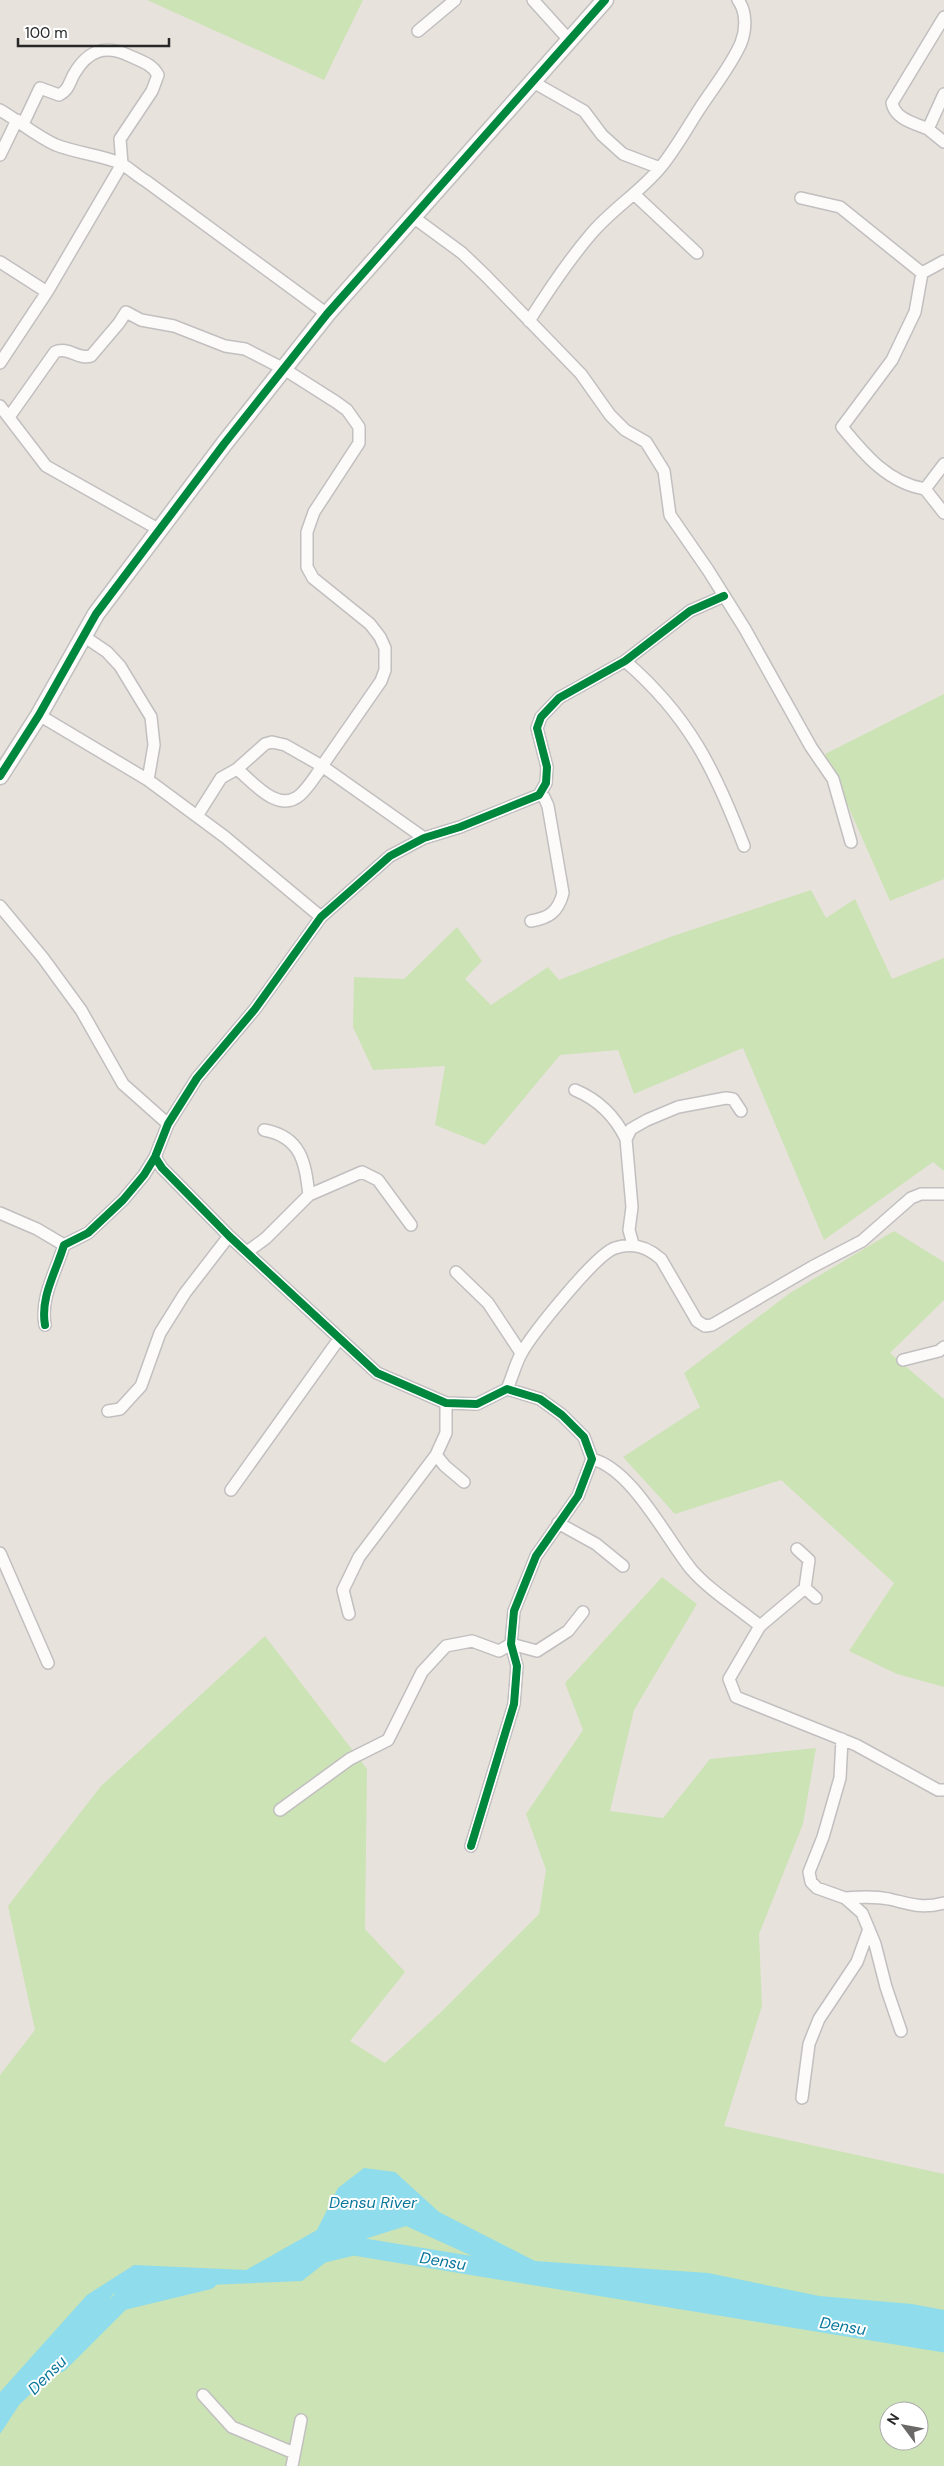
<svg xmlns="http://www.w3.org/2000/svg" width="944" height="2466" font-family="'DM Sans',sans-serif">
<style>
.green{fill:#cce3b5;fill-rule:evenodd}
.water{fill:#8edcec}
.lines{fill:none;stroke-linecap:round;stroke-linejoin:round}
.river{stroke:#8edcec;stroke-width:19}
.street-casing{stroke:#c1bfbf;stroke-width:14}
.secondary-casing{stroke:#c1bfbf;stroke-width:19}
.street{stroke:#fcfbfa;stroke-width:11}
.secondary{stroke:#fcfbfa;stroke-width:16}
.cycleway-casing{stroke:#fff;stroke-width:11}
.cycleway{stroke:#00873e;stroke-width:8}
.labels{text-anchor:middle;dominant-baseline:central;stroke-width:4;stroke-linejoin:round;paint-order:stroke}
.water-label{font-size:16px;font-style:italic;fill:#09779c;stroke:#fff}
</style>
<rect width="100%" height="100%" fill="#e8e2dd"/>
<path class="green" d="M147 0H363L324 80Z
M944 694V879L890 901 825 754Z
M811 890 826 918 855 899 892 979 944 958V1171L933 1162 824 1240 743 1048 634 1094 618 1050 560 1055 485 1145 435 1125 445 1066 373 1070 353 1027 354 977 404 979 457 927 482 961 465 979 491 1005 548 967 559 980 670 937Z
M894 1231 944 1262V1300L890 1353 944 1399V1687L897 1674 849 1651 894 1583 781 1480 675 1514 623 1457 700 1407 684 1373 790 1293Z
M662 1577 697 1604 634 1710 610 1811 663 1818 710 1759 816 1748 803 1824 759 1934 762 2006 724 2126 944 2174V2466H0V2075L35 2030 8 1906 101 1786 265 1636 367 1769 365 1929 405 1972 350 2041 385 2063 440 2013 539 1914 546 1870 526 1814 583 1730 565 1683ZM889 2411H919V2441H889Z"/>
<path class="water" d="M364 2168 395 2172 439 2212 535 2261 708 2273 819 2296 912 2304 944 2310V2335L875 2322 723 2305 575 2279 518 2277 406 2226 349 2244 302 2281 161 2287 113 2294 67 2359 19 2405 0 2434V2392L87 2295 134 2265 246 2270 317 2230 338 2188Z"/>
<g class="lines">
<path class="river" d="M320 2254 353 2246 944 2343
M59 2363 121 2301 208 2280"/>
<g class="street-casing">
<path id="street" d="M533 0 570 41
M418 31 455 0
M533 82 584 111 602 135 623 154 660 168
M944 94 928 129 944 142
M0 110C19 121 36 136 56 145 77 153 100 155 120 163 128 167 137 176 146 181L327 314
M928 129C914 123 895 119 892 103L944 17
M0 155 17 120
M635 195 697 253
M801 198 840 207 922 273 944 261
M413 217 462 253 486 276 581 374 610 415 625 430 646 442 664 471 670 515 708 570 745 629 811 747 833 779 851 842
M0 262 47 292
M922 273 915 312 892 360 842 427C864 454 888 483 925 489
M529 321C548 291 568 261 591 234 612 209 639 193 660 168 675 150 687 128 700 108 713 88 731 66 741 43 746 30 747 12 738 0
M0 363 47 292 122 164 120 139 152 91 158 75C152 64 141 61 130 56 105 44 88 50 74 74 69 83 69 90 59 95L40 88 23 124
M0 406 46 466 158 529
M9 417 55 352C68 346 78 360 91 356L119 323 126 312 141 320 174 326 225 346 245 349 284 369 336 402 347 410 359 427V443L314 512 307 532V567L313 578 370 624 380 637 385 648V670L381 681 322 766
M944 464 925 489 944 513
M82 635 107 652 120 666 151 717 154 745 148 780
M625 661C689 716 715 770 744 846
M39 715 148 780 225 837 321 917
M237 769C253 782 278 814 300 795 309 787 315 776 322 767
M197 816 221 778 237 769 265 744 272 742 285 745 322 766 424 838
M0 906 43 958 81 1010 123 1084 168 1124
M531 921C549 918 558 912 563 893L548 806 544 797 539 795
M575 1090C599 1100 615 1116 626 1139
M264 1130C302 1137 305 1163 309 1195
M155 1157 162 1168 229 1236 377 1373 446 1403 477 1404 507 1389 540 1399 562 1415 584 1437 592 1459 578 1496 536 1556 514 1611 511 1644 517 1666 514 1704 471 1846
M0 1213 37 1229 64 1245
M633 1244 629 1230 632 1207 626 1139 631 1129 647 1120 678 1107 726 1098 733 1099 741 1111
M247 1252 266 1238 309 1195 362 1172 378 1180 411 1225
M456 1272 488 1303 521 1353
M45 1325C40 1297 56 1272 64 1245L88 1233 123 1200 144 1175 155 1157 168 1124 197 1078 255 1009 321 917 390 856 424 838 460 827 539 795 546 783 547 767 537 728 541 717 559 698 625 661 690 611 724 596
M903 1360 939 1351 944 1347
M507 1389C512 1378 515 1365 521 1354 532 1334 596 1254 615 1248 633 1242 647 1247 661 1259L697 1321 705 1326 712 1325 812 1267 862 1241 911 1198 921 1194H944
M446 1403V1433L436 1455 445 1466 464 1482
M108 1411 120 1409 141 1386 160 1333 185 1293 229 1236
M592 1459C632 1469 666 1538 691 1569 710 1591 737 1607 760 1626
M231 1490 339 1339
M558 1523 596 1544 623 1566
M797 1549 809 1560 805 1588 760 1626 729 1679 736 1697 856 1745 938 1790H944
M0 1553 48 1663
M805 1588 816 1598
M349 1614 343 1590 359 1557 436 1455
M842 1739 840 1778 823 1837 809 1872 811 1882 817 1888 845 1898 862 1913 875 1944 886 1987 901 2031
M280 1810 350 1759 388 1740 422 1672 446 1646 472 1641 499 1651 511 1644 537 1651 568 1631 583 1612
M845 1898C860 1897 874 1896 889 1899 911 1904 920 1909 944 1903
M802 2098 809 2044 819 2019 857 1962 869 1929
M203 2395 232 2427 294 2453
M292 2466 301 2420"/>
</g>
<g class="secondary-casing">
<path id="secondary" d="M0 776 39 715 96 614 224 444 327 314 605 0"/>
</g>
<use href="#street" class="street"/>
<use href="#secondary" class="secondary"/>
<g class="cycleway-casing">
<path id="cycleway" d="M0 776 39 715 96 614 224 444 327 314 605 0
M155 1157 162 1168 229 1236 377 1373 446 1403 477 1404 507 1389 540 1399 562 1415 584 1437 592 1459 578 1496 536 1556 514 1611 511 1644 517 1666 514 1704 471 1846
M45 1325C40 1297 56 1272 64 1245L88 1233 123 1200 144 1175 155 1157 168 1124 197 1078 255 1009 321 917 390 856 424 838 460 827 539 795 546 783 547 767 537 728 541 717 559 698 625 661 690 611 724 596"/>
</g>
<use href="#cycleway" class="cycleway"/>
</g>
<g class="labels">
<g class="water-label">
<text x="373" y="2202">Densu River</text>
<text transform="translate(443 2261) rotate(9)">Densu</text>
<text transform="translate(843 2326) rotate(9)">Densu</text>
<text transform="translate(47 2375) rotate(-45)">Densu</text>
</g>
</g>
<g transform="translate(904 2426) rotate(302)"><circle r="24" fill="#ffffff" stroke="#a9a9a9"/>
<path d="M0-4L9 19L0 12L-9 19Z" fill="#6b6967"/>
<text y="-8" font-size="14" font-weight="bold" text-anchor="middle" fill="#282828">N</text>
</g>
<path d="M18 38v8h151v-8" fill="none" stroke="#282828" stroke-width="2.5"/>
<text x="25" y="38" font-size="15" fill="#282828" stroke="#ffffff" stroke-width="4" paint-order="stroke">100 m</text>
</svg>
